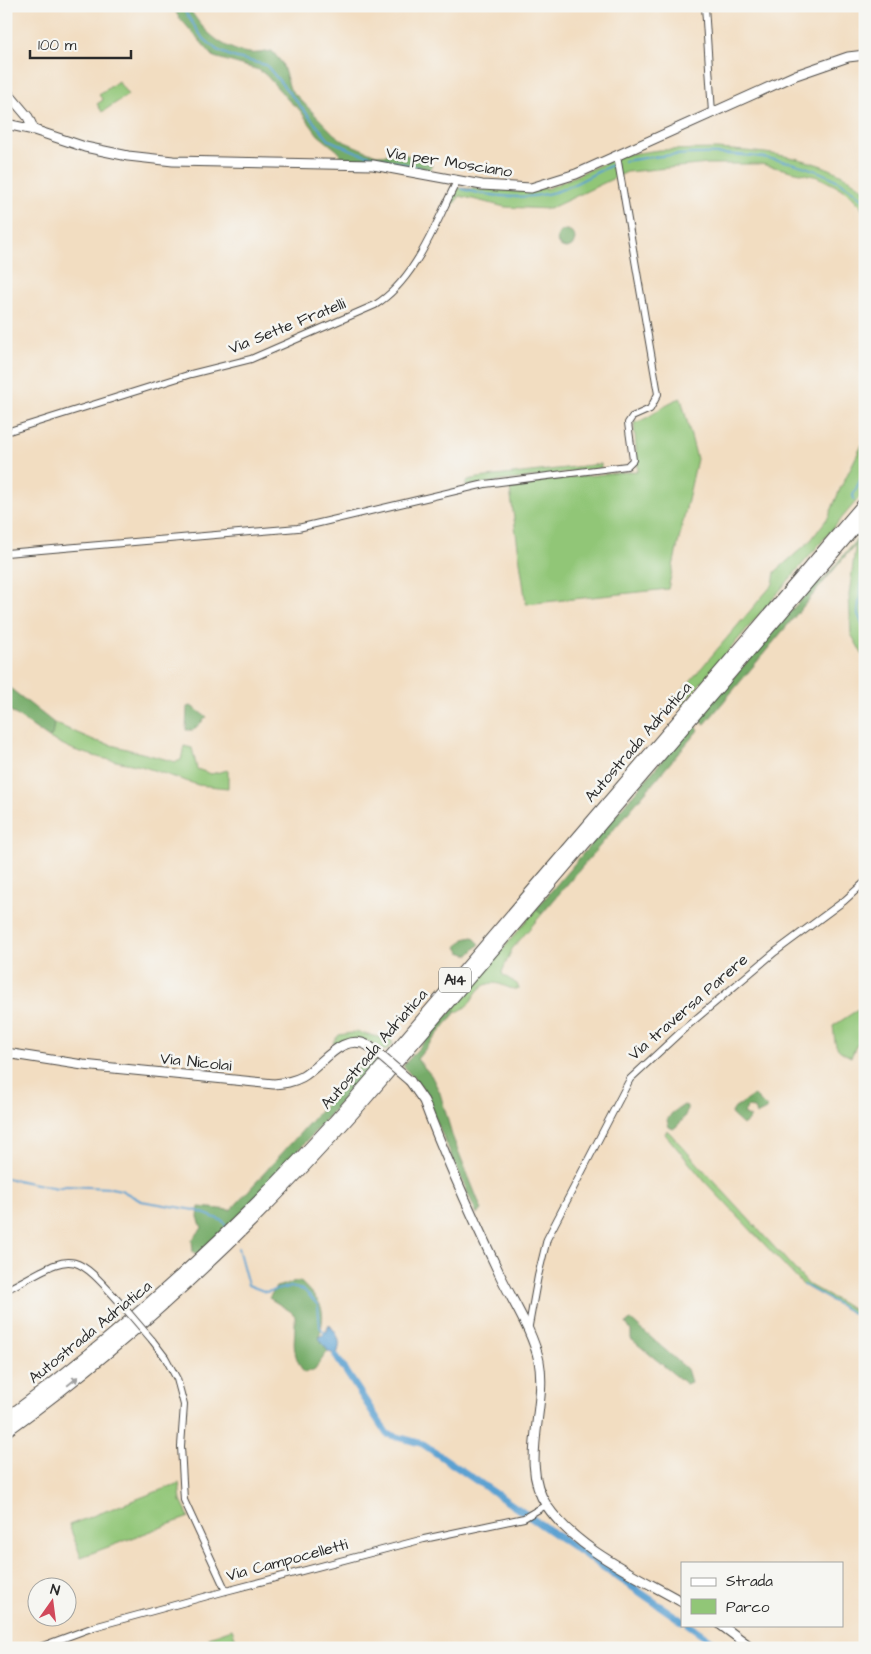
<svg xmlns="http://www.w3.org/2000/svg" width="871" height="1654" font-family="'Architects Daughter',sans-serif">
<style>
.green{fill:#91c677;stroke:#5e7851}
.forest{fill:#74ab68;stroke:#506b4a}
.water{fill:#5ba1d1;stroke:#43667e}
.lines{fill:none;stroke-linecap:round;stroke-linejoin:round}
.stream{stroke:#5ba1d1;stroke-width:2}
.canal{stroke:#5ba1d1;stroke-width:7}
.street-casing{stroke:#494642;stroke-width:8}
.secondary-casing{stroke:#494642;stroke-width:11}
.highway-casing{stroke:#494642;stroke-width:13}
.street{stroke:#fff;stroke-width:6}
.secondary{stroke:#fff;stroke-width:9}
.highway{stroke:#fff;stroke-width:11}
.street-bridge-casing{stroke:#494642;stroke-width:8;stroke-linecap:butt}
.secondary-bridge-casing{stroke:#494642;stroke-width:11;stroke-linecap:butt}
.street-bridge{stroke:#fff;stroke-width:6}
.secondary-bridge{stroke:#fff;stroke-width:9}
.oneway{fill:#a0a0a0}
.labels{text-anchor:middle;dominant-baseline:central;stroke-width:5;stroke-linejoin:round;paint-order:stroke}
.shield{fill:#f6f6f2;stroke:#686867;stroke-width:1}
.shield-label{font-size:15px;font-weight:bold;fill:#2b2b2b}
.street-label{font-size:16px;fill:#2b2b2b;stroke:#f6f6f2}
</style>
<rect width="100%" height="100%" fill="#f6f6f2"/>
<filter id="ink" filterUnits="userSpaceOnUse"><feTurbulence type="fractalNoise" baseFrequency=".02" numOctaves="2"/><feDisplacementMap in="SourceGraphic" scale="10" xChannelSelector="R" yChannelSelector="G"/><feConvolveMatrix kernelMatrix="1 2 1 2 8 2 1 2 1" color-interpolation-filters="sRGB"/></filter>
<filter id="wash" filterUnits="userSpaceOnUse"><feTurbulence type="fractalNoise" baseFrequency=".0096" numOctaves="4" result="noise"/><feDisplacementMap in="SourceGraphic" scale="20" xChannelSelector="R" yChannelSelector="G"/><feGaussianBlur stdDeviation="1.12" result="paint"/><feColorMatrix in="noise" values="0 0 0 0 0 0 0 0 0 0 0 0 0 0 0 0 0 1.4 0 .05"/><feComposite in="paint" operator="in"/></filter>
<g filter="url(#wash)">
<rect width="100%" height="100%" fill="#f2ddc1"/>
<path class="green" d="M118 81 128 95 102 112 97 104 103 100 99 95Z
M716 149C767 152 823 156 865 190V215L860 205 846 191 818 177 761 164H708L627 172 549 209 505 207 460 196 449 210 445 209 458 188 520 191 549 188 622 155 659 150Z
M681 398 697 459 668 589 526 604 509 483 638 471 634 423C655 417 661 404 681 398Z
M865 439V491L681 706 674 700 773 584 775 572 811 540 829 516 840 489Z
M601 464V468L465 486 468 480 478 478Z
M865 524V659L851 634 849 595 856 540Z
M54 723 96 741 176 762 181 760 184 746 192 748 197 769 211 774 228 770V788L198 785 141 766 101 758 74 750 49 738 52 735Z
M536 909 542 914 512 949 502 972 503 975 517 984 519 989C508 991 500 980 488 984 472 989 475 1006 456 1012L454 1008Z
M865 1005V1041L856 1046 851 1057C832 1048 836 1045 833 1026Z
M357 1032 382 1038 389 1036 393 1044 385 1051 369 1042 336 1046 333 1042 339 1035Z
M667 1130 809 1285 865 1316V1320L803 1285 706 1183 665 1134Z
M179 1483 181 1501 189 1517 81 1557 69 1525Z
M232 1629 239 1648H213L209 1637Z"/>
<path class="forest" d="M173 6H188C200 28 222 50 249 53 256 54 264 52 272 51L282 63 290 89 334 134 345 142 376 155 404 154 432 164 430 171 379 162 336 161 340 154 338 151 318 135 299 109 290 102 266 75 259 70 214 57 178 16Z
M557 239a9 9 0 1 1 18 0a9 9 0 1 1-18 0Z
M856 540 857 542 705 724 697 719 812 587 824 579Z
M6 685 54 723 52 735 49 738 6 708Z
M191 706 207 717 193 730H186L187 707Z
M693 724 699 729 542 914 536 909Z
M473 937 480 944 469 955 460 952 457 947 464 939Z
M454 1008 456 1012 417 1059 431 1075 440 1093 453 1138 482 1210 477 1214 422 1088 403 1066Z
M372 1053 378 1059 258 1197 198 1254 193 1252 192 1240 202 1228 198 1217 199 1207 231 1210Z
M754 1095 768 1109 756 1115 754 1108 747 1107 744 1114 751 1118 743 1125 731 1114 735 1108Z
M684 1105 687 1106C688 1114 680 1125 673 1129L669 1127 667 1120 672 1113Z
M300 1281C322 1305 327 1305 319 1338L328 1351 314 1370 304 1373C289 1348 296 1342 295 1316L290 1311 269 1298 276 1287Z
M631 1320 687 1369 691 1382 686 1384 631 1339V1331L626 1323Z"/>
<path class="water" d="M329 1324C338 1335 343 1342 336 1356L328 1351 319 1338 325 1333Z"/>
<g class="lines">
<path class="stream" d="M181 6 202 37 217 50 233 57 266 65 329 140 359 153 420 168
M624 161C696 149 809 146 865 201
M462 189C490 197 527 200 555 192 576 186 594 172 615 164
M854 499 853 495 865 471
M863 526 865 533
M865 541 858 614 865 630
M6 1178 57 1188 66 1186 111 1188 121 1190 141 1201 195 1210 223 1221 226 1226
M238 1248 248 1285 266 1292 290 1287 304 1290 318 1305 320 1327 326 1335
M804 1285 865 1320"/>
<path class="canal" d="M336 1356 387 1434 423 1444 682 1621
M689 1625 722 1648"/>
</g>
</g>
<g filter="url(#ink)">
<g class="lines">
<g class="street-casing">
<path id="street" d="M705 6 712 113
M6 432 191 374 251 359 375 305C416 280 436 222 457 181
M6 553 298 528 485 484 627 466 633 460 628 423 632 417 650 409 658 394 617 156
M6 1290C73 1255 69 1245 122 1305
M528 1331 538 1276 547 1239 630 1079 685 1028 775 952 844 901 865 882
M152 1340 165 1357 177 1379 184 1405 181 1446 184 1500 226 1591
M37 1648 94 1627 226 1591 424 1539 524 1518 546 1505"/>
</g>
<g class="secondary-casing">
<path id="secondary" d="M6 91 28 117 34 130
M6 124 34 130 85 147 128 156 173 161 373 165 482 185 531 188 576 174 796 75 848 57 865 55
M6 1053 83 1065 274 1084C284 1083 293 1082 302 1077 323 1065 342 1031 369 1046
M410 1081 424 1101C446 1160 473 1218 500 1275 513 1302 533 1332 539 1361 548 1407 518 1464 547 1506 577 1550 637 1576 682 1602
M721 1625 752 1648"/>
</g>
<g class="highway-casing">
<path id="highway" d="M6 1419C134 1325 249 1218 354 1099L865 502
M6 1431C139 1335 256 1223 364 1101L865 516"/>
</g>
<use href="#street" class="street"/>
<use href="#secondary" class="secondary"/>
<use href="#highway" class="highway"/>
<g class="street-bridge-casing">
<path id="street-bridge" d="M122 1305 152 1340"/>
</g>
<g class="secondary-bridge-casing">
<path id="secondary-bridge" d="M369 1046 410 1081"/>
</g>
<use href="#street-bridge" class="street-bridge"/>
<use href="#secondary-bridge" class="secondary-bridge"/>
</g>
<defs><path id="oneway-solid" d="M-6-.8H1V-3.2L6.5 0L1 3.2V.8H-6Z" transform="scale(1.25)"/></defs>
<use class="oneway" href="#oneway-solid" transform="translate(73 1381) rotate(-39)"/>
</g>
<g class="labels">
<rect class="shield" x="439" y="967.5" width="32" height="25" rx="4"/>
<g class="shield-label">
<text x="455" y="980">A14</text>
</g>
<g class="street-label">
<text transform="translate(449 162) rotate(9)">Via per Mosciano</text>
<text transform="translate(287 326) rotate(-22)">Via Sette Fratelli</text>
<text transform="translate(638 742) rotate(-49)">Autostrada Adriatica</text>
<text transform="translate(688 1007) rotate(-41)">Via traversa Parere</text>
<text transform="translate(374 1049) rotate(-49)">Autostrada Adriatica</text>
<text transform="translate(196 1062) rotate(6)">Via Nicolai</text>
<text transform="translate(90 1332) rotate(-39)">Autostrada Adriatica</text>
<text transform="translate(287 1560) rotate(-15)">Via Campocelletti</text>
</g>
</g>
<rect width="871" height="1654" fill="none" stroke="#f6f6f2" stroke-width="25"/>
<rect x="681" y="1562" width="162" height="65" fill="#f6f6f2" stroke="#a5a5a2"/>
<rect x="691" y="1578" width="25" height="8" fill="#ffffff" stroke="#a5a5a2"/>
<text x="726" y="1586" font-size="15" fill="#2b2b2b">Strada</text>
<rect x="691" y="1599" width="25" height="15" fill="#91c677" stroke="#a5a5a2"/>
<text x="726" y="1612" font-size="15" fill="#2b2b2b">Parco</text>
<g transform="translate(52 1602) rotate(14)"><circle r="24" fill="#f6f6f2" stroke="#a5a5a2"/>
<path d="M0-4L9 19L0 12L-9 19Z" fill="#d1495b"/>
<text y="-8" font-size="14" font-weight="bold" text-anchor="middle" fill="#2b2b2b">N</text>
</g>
<path d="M30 50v8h101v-8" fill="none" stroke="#2b2b2b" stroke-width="2.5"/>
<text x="38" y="50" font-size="15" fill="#2b2b2b" stroke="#f6f6f2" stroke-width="4" paint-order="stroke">100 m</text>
</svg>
